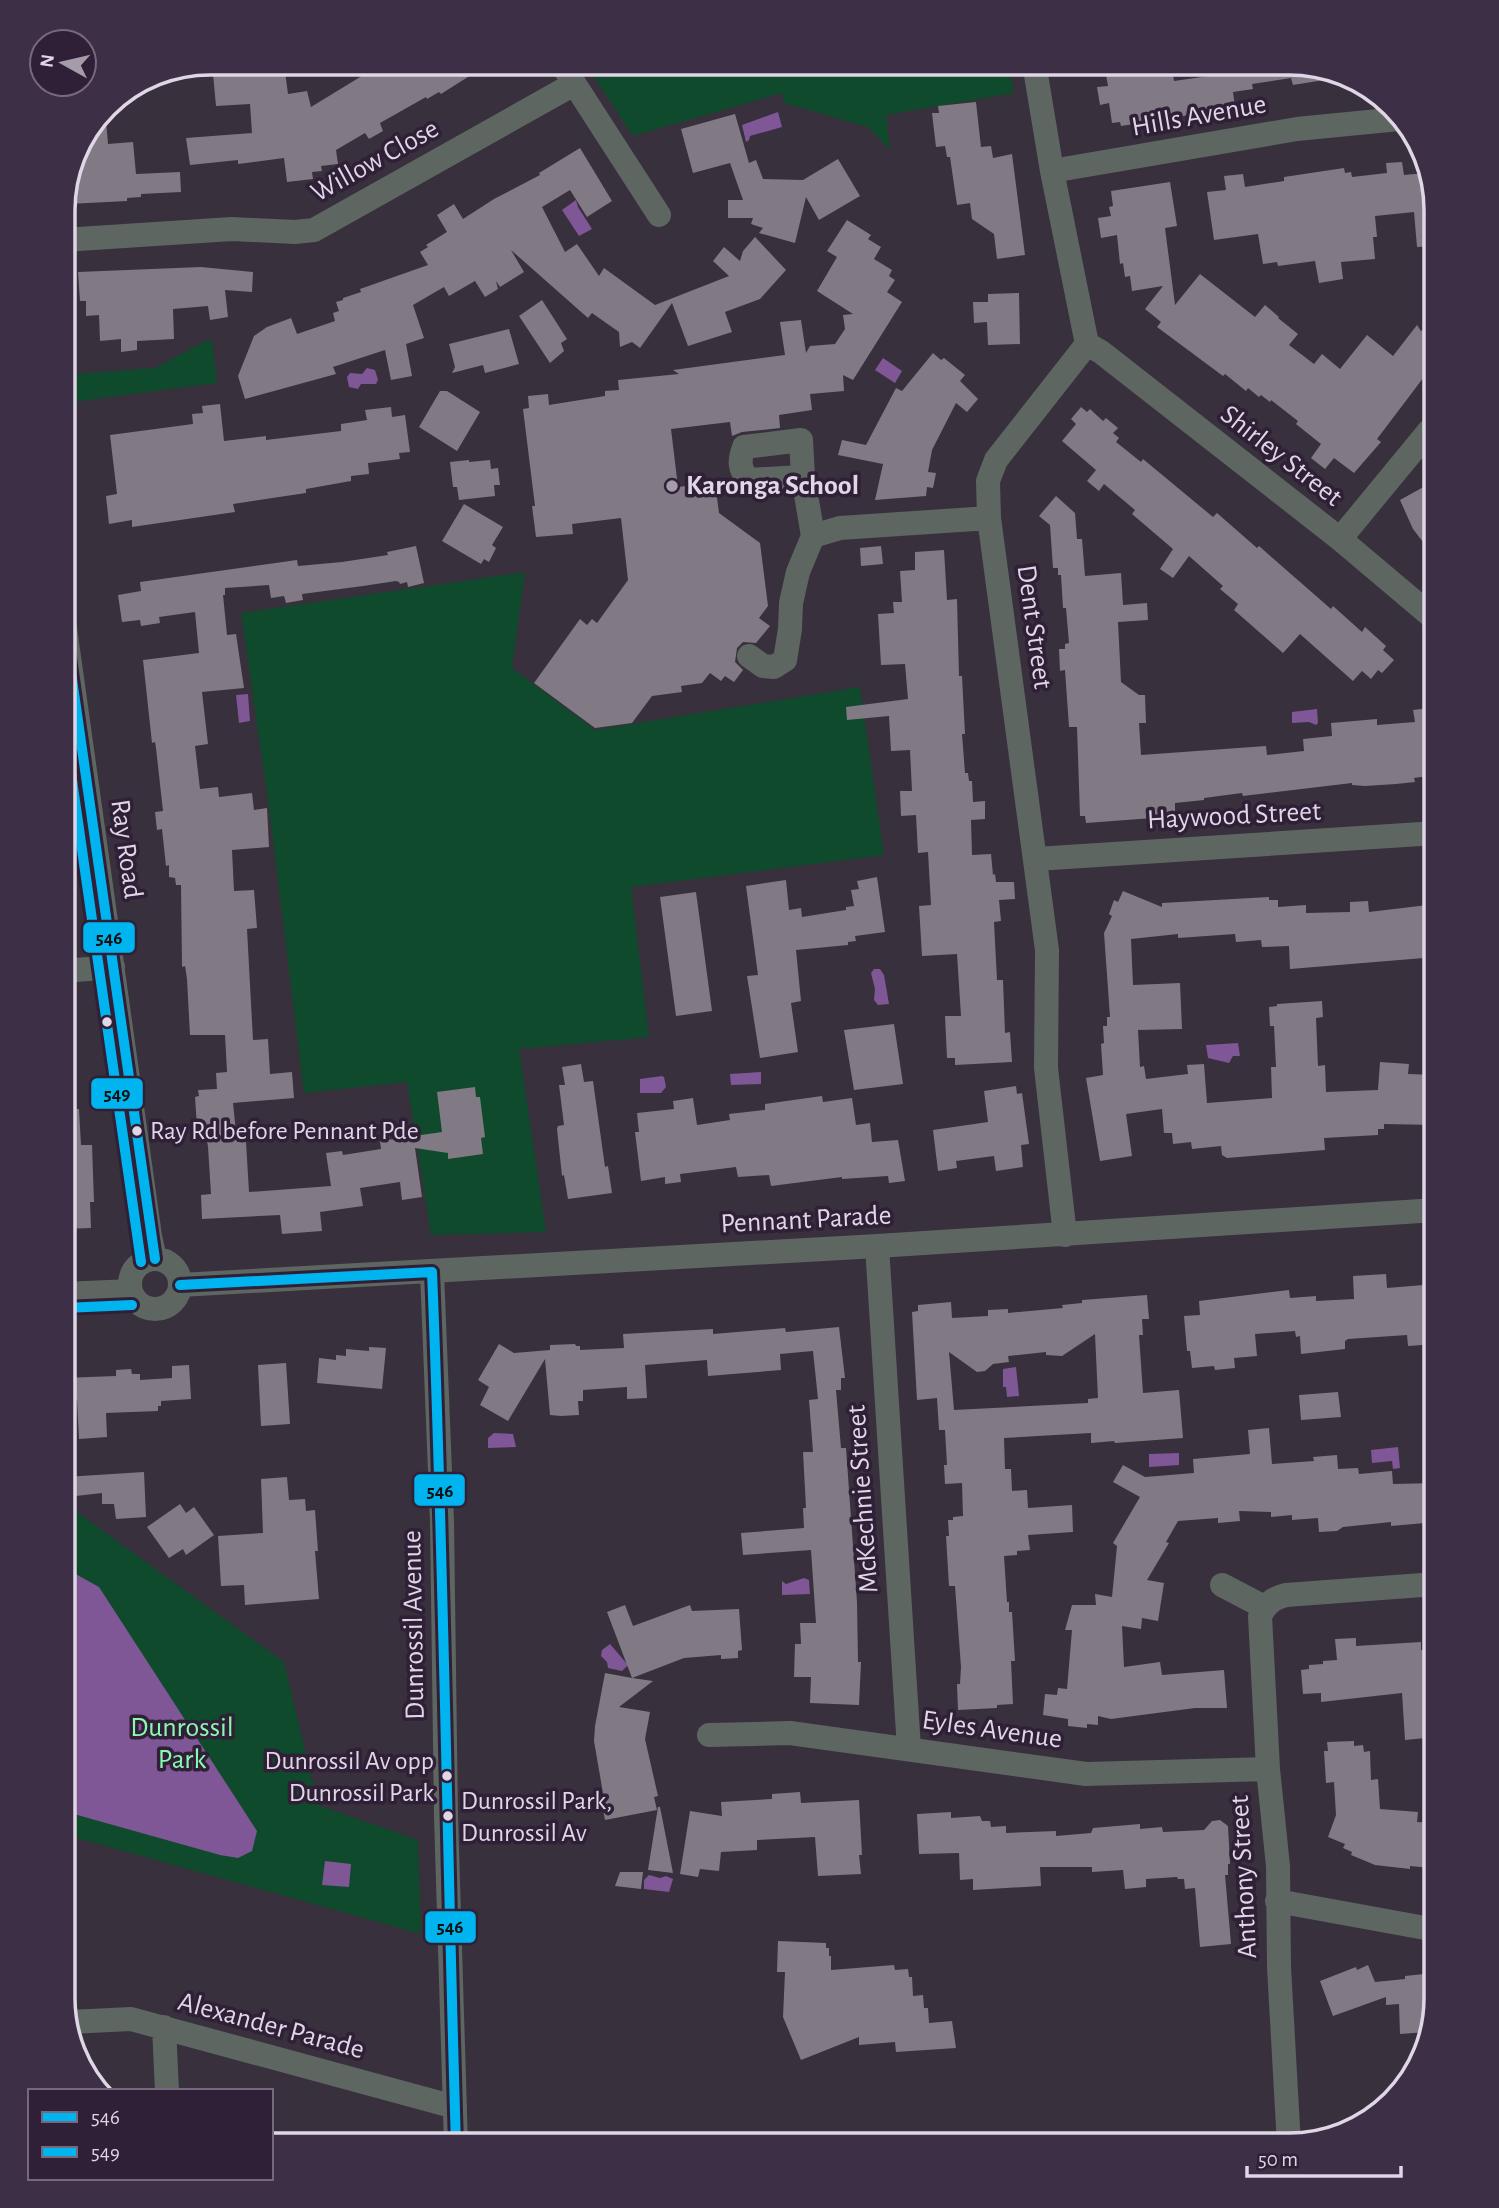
<svg xmlns="http://www.w3.org/2000/svg" width="1499" height="2208" font-family="'Alegreya Sans',sans-serif">
<style>
.green{fill:#0f4a2c}
.water{fill:#7f5696}
.building{fill:#817a85;fill-rule:evenodd}
.lines{fill:none;stroke-linecap:round;stroke-linejoin:round}
.minor{stroke:#5d6661;stroke-width:24}
.bus-1-casing{stroke:#2f2037;stroke-width:16}
.bus-2-casing{stroke:#2f2037;stroke-width:16}
.bus-1{stroke:#00b5ef;stroke-width:10}
.bus-2{stroke:#00b5ef;stroke-width:10}
.poi-dot{fill:#a59caa;stroke:#2f2037;stroke-width:2.5}
.bus-dot{fill:#dfd6e6;stroke:#2f2037;stroke-width:2.5}
.labels{text-anchor:middle;dominant-baseline:central;stroke-width:7;stroke-linejoin:round;paint-order:stroke}
.bus-label{font-size:26px;fill:#dfd6e6;stroke:#2f2037;text-anchor:start}
.street-label{font-size:28px;fill:#dfd6e6;stroke:#2f2037}
.poi-label{font-size:28px;font-weight:bold;fill:#dfd6e6;stroke:#2f2037;text-anchor:start}
.park-label{font-size:28px;fill:#8af9af;stroke:#2f2037}
.rim{fill:none;stroke:#dfd6e6;stroke-width:3.5}
.line-badge{stroke:#2f2037;stroke-width:2.5}
.pale-badge-label{font-size:19px;text-anchor:middle;font-weight:bold;fill:#111}
</style>
<rect width="100%" height="100%" fill="#38303c"/>
<path class="green" d="M585 63H1008L1014 93 886 115 890 150 868 127 784 103 782 93 633 136Z
M207 340H212L217 383 65 403 63 375 155 368Z
M525 572 512 668 595 730 860 687 884 855 631 887 649 1037 519 1049 546 1232 431 1235 407 1082 304 1093 269 808 241 613Z
M63 1502 284 1662 318 1805 418 1840 421 1934 63 1834Z"/>
<path class="water" d="M778 112 782 127 750 136 749 140 746 142 742 125Z
M576 200 578 207 592 229 579 236 562 210Z
M883 358 902 371 895 383 875 370Z
M367 368 375 370 378 380 376 384H361L358 389 349 387 347 377 350 373 362 374Z
M248 694 250 721 239 723 236 695Z
M1317 709 1318 723 1316 725 1309 722 1292 723V712Z
M874 969H880L884 975 889 1004 878 1005 874 1000 875 989 871 973Z
M1238 1043 1240 1056H1233L1229 1063 1208 1058 1206 1045Z
M761 1072V1084L731 1085 730 1074Z
M662 1076 664 1077 666 1087 661 1093H640V1079Z
M1016 1367 1019 1396 1007 1397 1006 1387H1003V1369Z
M494 1433 513 1434 516 1447 488 1448V1438Z
M1398 1447 1400 1468 1393 1469 1392 1461 1372 1463 1371 1450Z
M1179 1453V1465L1149 1467V1454Z
M63 1567 99 1587 257 1831 252 1851 238 1858 220 1855 63 1811Z
M804 1578 809 1580 810 1594 782 1595V1581L786 1584Z
M610 1644 628 1665 622 1671 608 1668 607 1662 601 1656 602 1650Z
M325 1861 351 1864 349 1887 322 1885Z
M649 1875 660 1878 666 1876 673 1879 669 1892 644 1889V1880Z"/>
<path class="building" d="M383 63H490L441 94 439 92 427 99 426 97 380 123 383 131 369 139 365 133 336 150 338 164 321 166 322 171 312 172 313 179 287 182 284 158 238 164V160L190 165 186 138 252 133 250 104 216 106 213 74 284 64 288 94 307 91 311 107Z
M1104 63H1161L1163 75 1173 74 1174 81 1209 76 1208 69 1231 66V63H1298L1343 77 1293 85 1291 78 1252 84 1253 89 1233 92 1235 107 1171 118 1172 124 1149 127 1148 122 1121 126 1120 122 1112 123 1109 103 1100 105 1097 87 1108 86Z
M976 102 981 147 991 146 993 158 1012 154 1025 255 997 259 994 234 972 219 970 203 957 205 950 157H947L945 146 936 147 932 113H939L938 106Z
M105 108 108 144 133 142 136 174 180 172 181 192 141 194V197L127 198V201L68 204 67 183 74 153Z
M735 114 749 163 756 160 763 179 803 180 838 159 860 196 819 220 806 197 795 243 759 233 763 228 751 224 753 218H728V200H743L730 163 693 173 681 129Z
M580 148 612 201 587 217 570 190 542 207 565 252 577 244 599 276 604 268 655 305 729 276 713 261 724 247 740 261 743 251 755 237 786 270 760 299 725 312 732 332 688 346 672 303 640 348 632 342 620 347 619 332 592 313 588 318 511 250 524 272 500 287 496 281 498 289 485 297 475 281 449 296 444 287 413 305 424 338 406 344 412 376 391 380 385 350 333 367 336 374 245 399 238 376 254 336 267 327 291 318 297 334 335 321 333 313 339 311 336 302 343 300V298L361 292 360 289 428 265 420 252 428 247 426 245 447 232 437 215 454 204 463 219 494 199 540 175 539 173Z
M1402 162 1404 175 1426 173 1436 210V246L1417 247 1414 212 1375 216 1377 237H1373L1375 259 1341 262 1343 279 1319 283 1315 261 1278 266 1277 262 1263 264 1258 234 1214 240 1207 192 1226 190 1224 176 1243 174 1245 187 1284 181V177L1344 168 1345 173 1351 172 1352 177 1387 173 1386 163Z
M1170 182 1177 226 1165 228 1175 305 1200 274 1255 317 1265 305 1279 317 1278 318 1298 334 1289 345 1314 364 1322 354 1340 369 1367 335 1393 356 1417 325 1421 331 1436 323V361L1377 439 1381 442 1354 473 1334 458 1325 469 1311 458 1321 444 1296 424 1298 421 1271 400 1270 402 1261 395 1259 397 1248 388 1246 391 1225 374 1223 376 1157 327 1161 322 1145 309 1163 286 1132 291 1130 276 1125 277 1123 263 1120 264 1117 235 1101 238 1098 218 1111 216 1109 207 1113 206 1111 191Z
M847 220 871 235 868 239 881 247 874 259 892 270 889 276 895 280 887 292 902 302 853 380 843 375 844 391 810 394 812 410 779 415 780 428 742 432 732 436 730 422 671 429 678 487 715 482 719 513 760 543 768 606 759 618 770 626 756 643 743 642 737 648 735 662 743 670 734 682 725 676 721 681 710 673 702 683 681 686 682 692 652 696 632 723 595 728 534 683 580 619 587 625 592 619 597 623 628 580 621 518 572 524 573 534 536 537 532 506H535L523 409 529 408 528 396 548 394 549 405 605 396V391L619 390 618 380 679 374 673 370 785 355 780 322 801 320 806 353 810 346 835 344 845 329 843 315 853 314 817 291 837 257 827 251Z
M201 267 253 272 252 292 225 290 228 317 210 320 208 306 173 309 174 339 137 341V350L121 352V339L100 341 99 315 86 316V301H80L78 272Z
M1019 293 1020 344 988 345 987 322 974 323 973 302H988V294Z
M542 300 567 339 561 343 564 351 550 363 519 316Z
M509 329 519 364 485 373 483 365 452 373 455 367 449 344Z
M933 353 941 360 944 358 965 375 960 381 978 399 967 412 956 403 932 450 928 472 936 473 933 488 927 487 926 496 875 500 883 464 838 455 842 440 866 445 896 388 902 391Z
M440 391H447L480 412 457 451 419 427Z
M220 404 224 441 266 436V440L341 431V424L367 420 365 410 391 407 392 417 405 415 410 452 399 453 400 459 368 463 369 474 351 476V481L306 489V493L233 504 235 512 132 527V520L109 524 106 496 117 494 110 435 193 424 192 414 203 413 202 406Z
M1081 407 1087 412 1090 409 1103 421 1106 418 1118 428 1113 433 1119 438 1116 442 1141 462 1143 459 1213 517 1217 513 1257 548 1259 546 1331 609 1333 606 1362 632 1365 627 1386 646 1383 650 1394 660 1382 673 1378 670 1371 679 1362 671 1353 681 1300 634 1283 653 1234 610 1238 604 1220 589 1223 586 1189 556 1173 578 1160 569 1173 549 1132 514 1135 510 1104 484 1099 491 1087 481 1096 470 1062 441 1076 424 1071 419Z
M469 460V462L490 460 491 469 498 468 500 485H494L495 496 459 500 457 487H453L450 462Z
M1436 480V559L1413 529 1400 500Z
M1056 496 1075 513 1077 539H1082L1085 576 1121 573 1123 605 1147 603 1148 620 1118 622 1121 682 1139 695H1145L1146 723H1139L1141 755 1266 746 1267 755 1304 751 1303 739 1332 736 1331 723 1377 719V725L1415 722 1413 710 1430 708 1432 732H1435L1436 775 1414 778 1415 782 1396 784 1365 786 1352 785V783L1243 796 1242 793 1204 798V800L1175 803V813L1165 814 1166 817 1086 823 1085 816H1080L1077 727H1069L1065 670 1060 671 1059 649H1065V644L1069 643 1066 608H1063L1061 575H1058V568H1053L1050 525 1039 516Z
M464 504 503 527 492 545 496 548 489 562 484 559 481 564 442 541Z
M416 546 424 583 408 587 407 582 400 584 399 582 396 581 363 586 302 594 303 600 286 603 284 596 271 598 269 585 225 588V595H223L227 635 236 634 244 688 202 692 208 744 195 746 200 789 218 787 219 797 252 793 254 810 267 808 269 847 232 850 234 891 254 890 257 928 247 929 253 1040 268 1039 270 1074 292 1072 294 1098 233 1103 237 1142H246L249 1192 331 1186 326 1153 342 1151 343 1155 381 1149 380 1141 442 1132 437 1092 475 1087 476 1097H480L485 1137 481 1138 483 1154 448 1159V1153L415 1148 422 1197 402 1200 400 1182 360 1188 363 1206 320 1212 322 1231 282 1234 280 1215 202 1219 201 1195 211 1194 208 1147 207 1140 198 1141 195 1097 199 1096 198 1090 217 1089 216 1073 227 1072 225 1035H190L187 979 185 966 182 967 181 885H176L175 878 169 877V865L166 866 162 829 157 830 155 812 163 811 156 748 155 742 152 743 143 660 199 653 195 612 159 617 160 623 141 626 140 620 122 622 118 595 141 591 140 582 297 560 298 566 342 562 388 555 387 552Z
M881 546 883 564 861 566 860 548Z
M944 550 947 600 957 599 959 676H962L965 734H962L965 773H968L969 781H972L973 802 985 801V819L971 820 972 855 991 854 993 875 995 874 996 882H1014L1015 899 999 900 1001 921 994 922 997 980H1003L1005 1033 1010 1032 1012 1062 955 1065V1058H947L945 1016H961L957 954 922 956 919 906 931 905 928 852 918 853 916 815 901 816 900 791H912L910 750 891 751 889 716 847 720 846 707 908 699 905 664 881 665 878 614 894 613 893 602H902L900 571 915 570V552Z
M877 877 885 932 855 936 856 941 848 942V945L796 950 801 1001 791 1003 798 1052 760 1058 747 976 758 975 746 886 786 880 789 910 801 908 802 917 846 910V907L854 906 851 890 859 889 857 881Z
M1123 891 1162 907V903L1269 897V900H1278V907L1306 905V913L1350 912V902L1368 901 1369 912 1436 904V957L1290 969 1289 946 1262 947 1261 940 1236 942 1235 934 1178 938V934L1131 939 1133 985 1180 983 1182 1029 1138 1030 1140 1067 1144 1066 1146 1079 1188 1074 1187 1065 1204 1064 1207 1103 1272 1098 1271 1067H1276L1274 1026H1270L1269 1007 1277 1006V1004L1322 1001 1323 1017 1316 1018 1318 1066 1325 1065 1326 1092 1378 1090 1380 1062 1409 1064 1408 1074 1436 1075V1125L1384 1124V1129H1378V1135L1324 1138 1325 1150 1227 1158 1222 1155 1221 1146 1192 1149 1191 1142 1173 1144 1172 1133H1164L1162 1109 1126 1114 1132 1156 1100 1161 1086 1078 1103 1075 1101 1044 1104 1043 1103 1026H1107V1017H1110L1104 933 1112 916 1109 914 1114 900 1118 902Z
M696 892 712 1011 676 1016 660 897Z
M894 1024 903 1084 854 1090 844 1030Z
M581 1064 584 1082 593 1081 605 1167 608 1166 612 1193 568 1199 564 1175 562 1176 557 1129 558 1126 564 1125 559 1085H565L562 1067Z
M1016 1086 1017 1094 1022 1093 1029 1144 1021 1145 1023 1167 996 1171 994 1156 956 1161 957 1168 938 1171 933 1130 988 1122 984 1091Z
M822 1096 823 1102 852 1098 856 1125 870 1123 872 1142 898 1140 905 1181 889 1183 888 1176 842 1179V1177L771 1186 769 1175 738 1177 736 1167 680 1174 681 1182 665 1184V1177L641 1181 635 1132H639L637 1113 674 1109 673 1101 693 1098 697 1125 730 1120 729 1114 765 1110V1104Z
M63 1109H79L81 1145H92L94 1202H90L91 1228 63 1229Z
M1386 1274 1387 1288 1436 1284V1344L1408 1346 1407 1335 1348 1339 1345 1341V1349L1301 1354 1300 1336 1296 1337 1295 1331 1255 1334 1257 1356 1234 1358 1235 1368 1215 1370 1214 1366 1192 1368 1190 1351H1187L1184 1316 1200 1315 1199 1301 1289 1290 1290 1298 1316 1296V1301L1354 1299 1353 1276Z
M1147 1295 1149 1319H1142L1143 1335H1139L1143 1393 1179 1390 1183 1438 1115 1443 1114 1441 1091 1443V1433L1004 1438 1005 1469H1011L1012 1491 1027 1490 1028 1508 1072 1505 1073 1532 1028 1535 1030 1550 1017 1551V1555L1004 1556 1007 1602H1009V1612H1012L1015 1661H1011L1013 1704 997 1705V1708L958 1710 957 1684H960L961 1667 955 1586H949L946 1536H949L948 1520H953V1517L963 1516 962 1483 945 1484 944 1465H947L945 1430H939L937 1398 917 1400 912 1312 918 1311V1305L951 1302 952 1318 988 1316V1310L1008 1309V1313L1063 1308 1062 1305 1082 1303V1300ZM1095 1334 1098 1398 1088 1399V1403L954 1410 949 1352 977 1372 985 1371 993 1364 1009 1362 1008 1356 1046 1352V1355L1062 1356Z
M839 1327 845 1378H841V1390H836L841 1448H846L857 1602 858 1662H861L859 1705 810 1703 811 1677H794L795 1644H801L800 1623H816L811 1550 743 1555 741 1533 804 1528 803 1508H806L803 1452H813L809 1400 818 1399 813 1351 780 1354 781 1370 708 1376 707 1360 645 1365 647 1398 627 1399V1387L583 1390V1401H578L579 1415 561 1416 550 1415 545 1359 508 1421 480 1405 489 1387 478 1380 499 1344 514 1353 550 1350V1345L575 1344 576 1346H580V1350L624 1348 623 1334 713 1329V1334L785 1328 786 1332Z
M369 1347 386 1348 382 1389 317 1383 319 1358 336 1360V1355L346 1356V1349L369 1351Z
M286 1363 290 1424 261 1426 258 1365Z
M189 1365 191 1399 161 1401V1406H158V1411L106 1413 107 1437 79 1439 77 1399 63 1407V1378L116 1376V1370L131 1369 132 1374H140V1380L172 1378V1366Z
M1338 1392 1341 1417 1301 1420 1299 1395Z
M1269 1428 1272 1464 1314 1461 1313 1457 1337 1455 1338 1469 1358 1468 1359 1474 1392 1471 1393 1484 1436 1483V1522L1391 1526V1522L1343 1527 1337 1531 1319 1532 1318 1518 1292 1520V1515L1271 1517V1512L1239 1511 1240 1521 1218 1523V1518L1178 1521 1166 1542 1169 1543 1147 1580 1164 1583 1158 1621 1142 1618 1141 1629 1122 1626 1124 1667 1160 1662 1162 1675 1224 1670 1227 1708H1195L1111 1719 1098 1716V1725L1087 1724V1728L1068 1726V1719L1043 1715 1045 1694 1057 1695 1058 1688 1067 1689 1072 1630H1065L1072 1605H1096L1095 1594 1112 1597 1117 1546 1113 1543 1140 1497 1113 1482 1123 1465 1145 1477 1194 1473 1193 1459 1250 1454 1248 1430Z
M144 1472 146 1517 116 1519 114 1504H102V1493L67 1497 65 1477Z
M287 1477 289 1500 305 1499 306 1511 315 1510 318 1551H315L319 1599 245 1605 244 1585 221 1586 218 1536 263 1533 261 1479Z
M180 1504 186 1513 194 1507 214 1535 186 1555 183 1549 169 1558 147 1527Z
M625 1605 633 1626 690 1605 692 1611 739 1609 742 1650 738 1651V1658L721 1659V1655L684 1658 632 1678 653 1681 619 1707 650 1712 645 1739 658 1796 654 1797 657 1810 605 1820 601 1799H604L594 1741 595 1726 605 1673 632 1678 607 1612Z
M1356 1638V1646L1421 1642V1650L1436 1649V1737L1405 1740 1402 1693 1321 1702V1693L1303 1694 1301 1670 1309 1669V1665L1323 1664V1661L1337 1660 1335 1639Z
M1354 1741V1746L1363 1745 1364 1752 1370 1751 1371 1780 1378 1779 1380 1809 1418 1812 1417 1822 1435 1823 1431 1868 1410 1866V1869L1375 1865 1351 1855 1352 1852 1343 1848 1345 1844 1328 1837 1336 1815 1334 1782 1326 1783 1324 1751H1328L1327 1742Z
M800 1792 801 1803 859 1800 862 1855H859L861 1874 818 1876 815 1837 757 1840V1850L721 1852 719 1871 700 1869 698 1877 680 1874 690 1811 722 1816 721 1802 772 1799V1794Z
M658 1807H660L673 1873 648 1870Z
M951 1812V1818L980 1816 982 1821H990L991 1827 1006 1826V1833L1056 1831V1836L1091 1833 1093 1828 1140 1824V1829L1162 1827 1163 1832 1204 1830 1212 1821 1220 1820 1228 1826 1230 1864H1228V1875H1225L1231 1944 1200 1947 1195 1888 1185 1889 1184 1879H1178L1177 1877 1146 1879V1887L1125 1889 1123 1870 1092 1872V1867H1040L1041 1886 973 1890V1879L960 1880 959 1853 919 1854 917 1814Z
M620 1872H643L641 1889 615 1886Z
M778 1941 826 1943V1948H829V1956H831V1970L894 1965 895 1970 908 1969 909 1977H912L913 1996 923 1995 924 2008H928L929 2023 952 2021 956 2048 896 2052 895 2042 859 2045V2037L801 2060 783 2017 785 1972H777Z
M1368 1965 1375 1982 1405 1979V1976L1424 1974 1425 1978 1430 1977 1429 1979H1436V1998L1427 2032 1400 2034 1399 2004 1386 2005V1997L1333 2016 1320 1981 1356 1967 1357 1970Z"/>
<g class="lines">
<path class="minor" d="M561 63 659 215
M1034 63 1052 171 1087 344 996 460 988 481 989 518 1047 950 1046 1068 1065 1235
M1052 171 1297 129 1399 119
M63 240 232 229 295 232 314 230 574 84
M1087 344 1101 352 1340 539 1436 620
M803 477 801 440 744 447C739 461 739 468 748 480L803 477 813 536
M1340 539 1429 431H1436
M63 614 150 1236 155 1259
M749 656 763 666 774 667 785 660 790 629 791 603 798 572 813 536 840 528 989 518
M1036 859 1436 833
M63 971 113 967
M877 1246 909 1749
M130 1284a25 25 0 1 1 50 0a25 25 0 1 1-50 0Z
M432 1272 442 1521 446 1816 456 2145
M180 1285 877 1246 1436 1210
M63 1294 131 1291
M1222 1585 1264 1607
M709 1735 790 1733 1086 1774 1268 1769
M1277 1901 1436 1930
M69 2022 131 2019 455 2107
M164 2027 167 2091
M1289 2145 1279 1967 1278 1866 1268 1769 1260 1616C1266 1604 1273 1598 1286 1595L1436 1584"/>
<g class="bus-1-casing">
<path id="bus-1" d="M63 616 155 1259
M432 1272C444 1563 447 1854 456 2145
M180 1285 432 1272"/>
</g>
<g class="bus-2-casing">
<path id="bus-2" d="M63 717 141 1262
M64 1308 132 1305"/>
</g>
<use href="#bus-1" class="bus-1"/>
<use href="#bus-2" class="bus-2"/>
</g>
<circle class="poi-dot" cx="672" cy="486" r="7"/>
<g class="bus-dot">
<circle cx="107" cy="1022" r="6"/>
<circle cx="137" cy="1131" r="6"/>
<circle cx="447" cy="1776" r="6"/>
<circle cx="448" cy="1816" r="6"/>
</g>
<g class="labels">
<g class="bus-label">
<text x="150" y="1131">Ray Rd before Pennant Pde</text>
<text x="434" y="1761" text-anchor="end">Dunrossil Av opp<tspan x="434" dy="32">Dunrossil Park</tspan></text>
<text x="461" y="1801">Dunrossil Park,<tspan x="461" dy="32">Dunrossil Av</tspan></text>
</g>
<g class="street-label">
<text transform="translate(1199 116) rotate(-10)">Hills Avenue</text>
<text transform="translate(375 161) rotate(-29)">Willow Close</text>
<text transform="translate(1281 456) rotate(38)">Shirley Street</text>
<text transform="translate(1034 627) rotate(82)">Dent Street</text>
<text transform="translate(1234 816) rotate(-3)">Haywood Street</text>
<text transform="translate(126 849) rotate(82)">Ray Road</text>
<text transform="translate(806 1220) rotate(-3)">Pennant Parade</text>
<text transform="translate(863 1499) rotate(-94)">McKechnie Street</text>
<text transform="translate(414 1625) rotate(-91)">Dunrossil Avenue</text>
<text transform="translate(992 1730) rotate(8)">Eyles Avenue</text>
<text transform="translate(1244 1877) rotate(-93)">Anthony Street</text>
<text transform="translate(271 2026) rotate(15)">Alexander Parade</text>
</g>
<g class="poi-label">
<text x="686" y="486">Karonga School</text>
</g>
<g class="park-label">
<text x="182" y="1728">Dunrossil<tspan x="182" dy="32">Park</tspan></text>
</g>
</g>
<path d="M0 0H1499V2208H0ZM210 75H1289A135 135 0 0 1 1424 210V1998A135 135 0 0 1 1289 2133H210A135 135 0 0 1 75 1998V210A135 135 0 0 1 210 75Z" fill="#3d2f45" fill-rule="evenodd"/>
<path class="rim" d="M210 75H1289A135 135 0 0 1 1424 210V1998A135 135 0 0 1 1289 2133H210A135 135 0 0 1 75 1998V210A135 135 0 0 1 210 75Z"/>
<g class="line-badge">
<rect x="82" y="921" width="54" height="33" rx="7" fill="#00b5ef"/>
<rect x="90" y="1077" width="54" height="33" rx="7" fill="#00b5ef"/>
<rect x="413" y="1473" width="53" height="34" rx="7" fill="#00b5ef"/>
<rect x="424" y="1910" width="53" height="34" rx="7" fill="#00b5ef"/>
</g>
<g class="pale-badge-label">
<text x="109" y="944">546</text>
<text x="117" y="1100">549</text>
<text x="440" y="1497">546</text>
<text x="450" y="1933">546</text>
</g>
<rect x="28" y="2089" width="245" height="91" fill="#2f2037" stroke="#75697d" stroke-width="2"/>
<rect x="42" y="2112" width="35" height="10" fill="#00b5ef" stroke="#75697d" stroke-width="2"/>
<text x="91" y="2124" font-size="21" fill="#dfd6e6">546</text>
<rect x="42" y="2147" width="35" height="10" fill="#00b5ef" stroke="#75697d" stroke-width="2"/>
<text x="91" y="2159" font-size="21" fill="#dfd6e6">549</text>
<g transform="translate(63 63) rotate(278)"><circle r="33" fill="#2f2037" stroke="#75697d" stroke-width="2"/>
<path d="M0-5L12 26L0 18L-12 26Z" fill="#a59caa"/>
<text y="-10" font-size="19" font-weight="bold" text-anchor="middle" fill="#dfd6e6">N</text>
</g>
<path d="M1247 2166v10h154v-10" fill="none" stroke="#dfd6e6" stroke-width="3.5"/>
<text x="1258" y="2166" font-size="21" fill="#dfd6e6" stroke="#2f2037" stroke-width="5" paint-order="stroke">50 m</text>
</svg>
